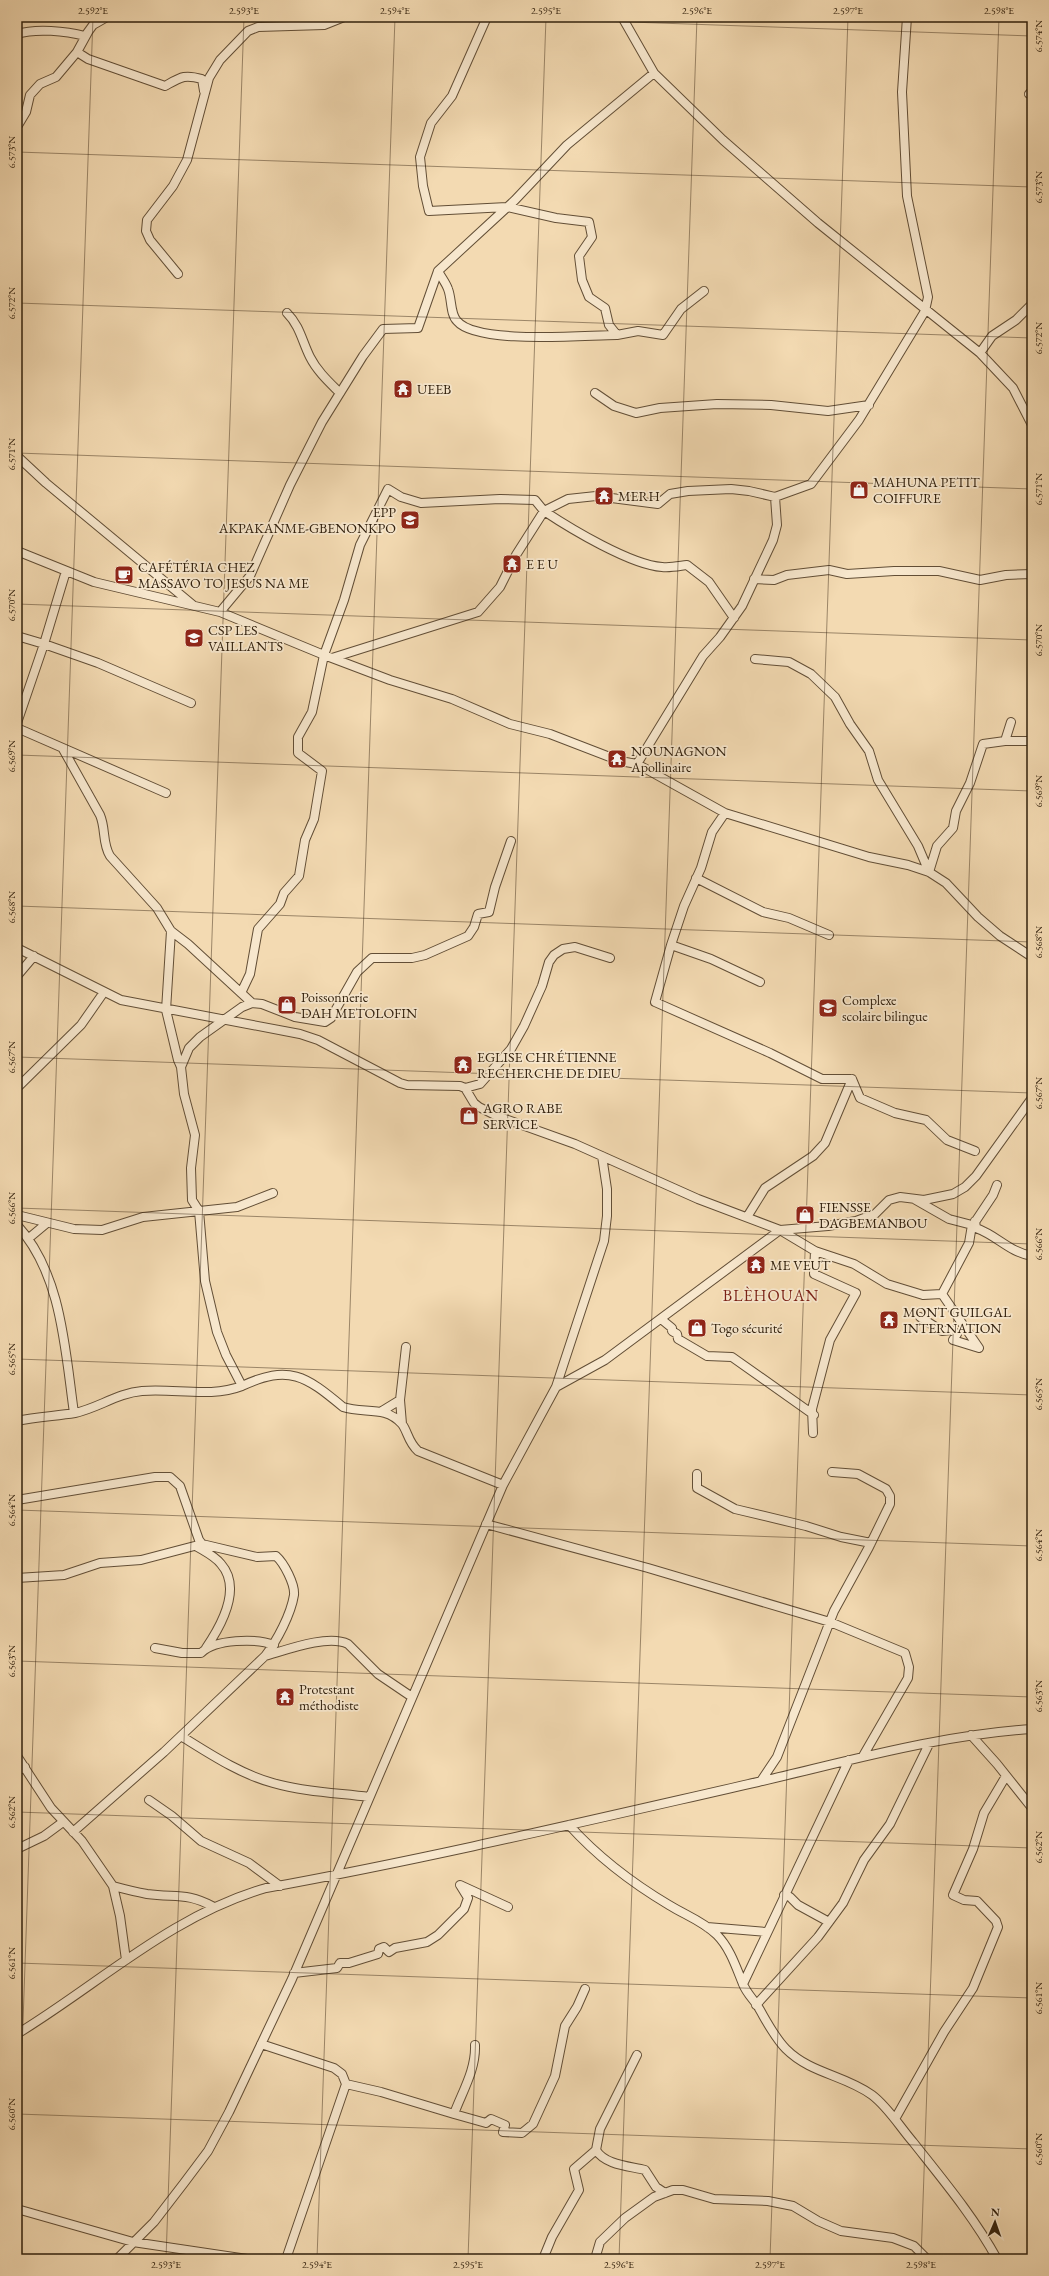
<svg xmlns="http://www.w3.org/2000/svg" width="1049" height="2276" font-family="'EB Garamond',serif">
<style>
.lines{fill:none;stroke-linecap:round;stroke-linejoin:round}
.street-casing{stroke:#624e36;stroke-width:10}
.street{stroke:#f7e7cd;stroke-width:8}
.ticks{fill:none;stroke:#31200d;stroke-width:1;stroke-opacity:0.45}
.labels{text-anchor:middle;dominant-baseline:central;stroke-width:3.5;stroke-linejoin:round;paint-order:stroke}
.poi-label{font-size:14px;fill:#31200d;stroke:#f7e7cd;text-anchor:start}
.quarter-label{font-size:16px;letter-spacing:1px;fill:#7a1f14;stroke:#f7e7cd}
.neatline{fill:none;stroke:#31200d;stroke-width:1.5}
.ticks-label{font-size:10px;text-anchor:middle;fill:#31200d}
</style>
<rect width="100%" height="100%" fill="#f3dab2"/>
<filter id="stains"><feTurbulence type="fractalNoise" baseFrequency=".005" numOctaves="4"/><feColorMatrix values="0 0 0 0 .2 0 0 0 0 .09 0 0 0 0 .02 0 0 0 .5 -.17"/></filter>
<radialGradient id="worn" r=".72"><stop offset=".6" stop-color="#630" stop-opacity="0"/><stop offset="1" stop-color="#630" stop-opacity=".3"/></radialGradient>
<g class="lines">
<g class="street-casing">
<path id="street" d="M487 17 452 96 431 123 420 157 423 186 429 211 507 207 556 218 589 222 592 237 579 256 582 280 589 297 605 308 609 325 617 335 638 331 663 335 681 309 704 291
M622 17 654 73 723 140 818 223 980 353 1013 388 1032 425
M88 32 77 52 88 59 165 86C181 77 184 74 202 79L204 91
M17 34C36 28 66 31 85 36L93 25 107 17
M1029 94 1032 91
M17 127 26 112 30 95 40 84 56 77 77 52
M438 271C441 277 446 283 448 289 452 299 450 314 457 321 477 345 585 335 617 335
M178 274 150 240 146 231 147 220 173 186 187 160 209 78 220 60 248 31 258 27 324 25 344 17
M287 313C300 326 302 341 310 357 317 371 329 382 340 393
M980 353 992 336 1016 320 1032 304
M595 393 614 406 636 413 660 408 717 404 771 405 828 411 869 405
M17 456 46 483 193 605
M17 551 94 582 220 612 324 655 390 680 452 699 510 724 550 734 620 761 637 764 725 813 869 857 908 865 929 872 946 883 978 917 1000 936 1032 957
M754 579 774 580 787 575 829 570 847 574 894 571H939L980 580 1006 575 1032 574
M220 612 250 576 290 485 322 422 363 356 383 329 418 328 438 271 515 200 567 145 654 73
M17 636 44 644 66 571
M332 658 478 612 500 587 516 555 544 511C571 529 631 565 662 567 670 568 679 566 687 565L709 582 734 618
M755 659 789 662 811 674 835 697 850 724 869 751 878 780 918 846 929 872 937 846 953 828 956 811 970 783 983 744 1005 741 1011 722
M17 723 44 644 98 663 191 703
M17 728 166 793
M1005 741H1032
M63 749 100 815C106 829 102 843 110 856L157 908 171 931 188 944 252 1003
M637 764 703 656 720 637 742 606 773 540 777 525 775 497 811 484 859 420 925 311 928 297 907 196 902 92 907 17
M725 813 712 832 701 868 684 906 671 945 711 959 760 982
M696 878 763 912 789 918 829 935
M171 931 166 1010 178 1060 181 1067
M671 945 655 1002 770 1053 822 1079H852L860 1098 895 1113 926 1120 947 1140 975 1151
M17 948 121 1000 300 1034 318 1040 400 1083 407 1085 460 1086 465 1088 474 1103 479 1107 497 1116 575 1144 698 1199 780 1230 815 1251 854 1264 887 1284 923 1295 942 1294 969 1243 972 1225 949 1219 914 1199
M17 976 34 956
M241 993 250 974 258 929 280 904 284 893 299 876 305 840 314 819 322 771 298 753V737L312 712 324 655 344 600 360 545 388 489 401 497 421 503 500 499 535 500 544 511 568 499 596 496 658 504 670 494 688 491 731 489 749 491 775 497
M17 1088 81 1025 104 992
M465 1088 480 1084 511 1049 524 1026 542 986 549 962 554 955 563 949 575 947 610 958
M17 1215 74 1229 102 1230 143 1217 237 1207 273 1193
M747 1217 765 1188 813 1156 825 1143 852 1079
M975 1221 976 1228C998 1236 1009 1252 1032 1256
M17 1225C62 1274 65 1350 74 1413
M973 1225 993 1195 997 1185
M29 1238 47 1223
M920 1317 942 1331 951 1330 957 1334 953 1340 979 1348 942 1294
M661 1319 672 1328V1331L677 1334 678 1339 707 1356 732 1357 814 1415
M556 1387 605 1360 780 1230 828 1226 856 1221 875 1214 889 1200 900 1197 924 1200 953 1194 965 1187 976 1176 1032 1098
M400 1400 402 1424
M382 1411 400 1400 406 1347
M17 1421C36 1417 56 1416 75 1413 98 1408 118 1393 142 1391 174 1388 211 1398 242 1386
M813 1433 812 1409 830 1340 856 1293 814 1274 815 1251
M697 1474V1488L735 1509 806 1526 841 1537 871 1543
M503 1485 418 1451C408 1442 408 1432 402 1424 385 1405 364 1414 343 1407 306 1376 289 1364 242 1386L226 1355 217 1332 205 1281 199 1211 192 1200 191 1168 195 1135 184 1094 181 1067 189 1048 200 1037 242 1007 252 1003 262 1004 295 1017 325 1022 331 1018 357 972 372 958H412L425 955 468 936 474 927 478 914 489 912 495 887 511 841
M17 1500 155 1477H170L180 1486 199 1540 202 1544 257 1557 276 1556C284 1563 295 1584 294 1595 291 1614 277 1641 265 1656L164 1752 73 1832
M486 1524 648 1568 830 1622 905 1653 909 1667 908 1678 863 1756
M196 1546C204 1551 215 1556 221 1564 242 1588 221 1626 206 1648
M17 1578 64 1575 100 1563 141 1560 202 1544
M155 1648 182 1653H201C215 1639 256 1638 274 1645
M265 1656C286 1650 328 1634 348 1644L378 1674 412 1697
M971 1735 997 1764 1032 1808
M181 1736C210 1754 240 1774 273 1783 304 1792 338 1793 369 1797
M17 1756 51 1808 82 1841 113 1886 120 1916 126 1960
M17 1771 25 1767
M761 1781 777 1757 834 1611 869 1547 890 1504V1496L886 1489 858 1474 832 1472
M149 1800 172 1816 201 1841 249 1863 280 1886
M569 1825C597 1856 632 1883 669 1905 685 1915 703 1921 717 1935 730 1948 736 1967 743 1984 746 1992 752 1998 757 2005 766 2020 774 2037 786 2049 811 2074 845 2075 872 2095 888 2107 900 2127 913 2142 943 2180 974 2217 997 2259
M17 1849 44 1836 63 1822
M113 1886C124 1889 136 1892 147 1894 176 1898 186 1892 214 1907
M784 1895 790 1897 798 1905 829 1922
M707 1927 766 1932
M294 1973 337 1968 340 1963H349L378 1954 379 1949 384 1947 389 1952 395 1948 427 1942 438 1935 464 1909 468 1898 460 1885 508 1907
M743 1984 849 1760
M756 2005 818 1937 843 1903 864 1860 890 1824 929 1744
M17 2034C99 1984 172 1915 266 1888 431 1858 595 1819 758 1782 849 1761 939 1735 1032 1729
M261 2044 334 2068 342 2074 346 2084 286 2259
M637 2055 600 2129 596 2150C605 2165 629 2166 645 2170L656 2187 665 2193
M346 2084 381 2092 454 2114C462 2092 476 2070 475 2045
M454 2114 486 2123 491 2119 505 2125 503 2132 522 2133 533 2124 555 2076 565 2026 577 2007 585 1989
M895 2119 944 2032 973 1988 998 1927 996 1921 977 1901 964 1900 953 1895 973 1849 984 1813 1006 1776
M17 2209 133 2242 247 2259
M117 2259 154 2222 184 2183 208 2151 229 2112 292 1979 503 1485 556 1387 604 1241 607 1216V1189L602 1156
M543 2259 552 2237 579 2190 574 2169 596 2150
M595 2259 600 2242 625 2218 654 2197 673 2190H683L714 2199 768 2201 793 2206 818 2221 841 2231 893 2238 914 2246 927 2259"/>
</g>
<use href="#street" class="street"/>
</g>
<path class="ticks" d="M486 17 1032 36M17 152 1032 187M17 303 1032 338M17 453 1032 489M17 604 1032 640M17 755 1032 791M17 906 1032 942M17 1057 1032 1093M17 1208 1032 1244M17 1359 1032 1395M17 1510 1032 1546M17 1661 1032 1697M17 1812 1032 1848M17 1963 1032 1998M17 2114 1032 2149M17 2194 93 17M166 2259 244 17M317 2259 395 17M468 2259 546 17M619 2259 697 17M770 2259 848 17M921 2259 999 17"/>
<defs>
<g id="temple-square" transform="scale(1)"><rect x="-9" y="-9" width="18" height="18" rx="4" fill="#8f2418" stroke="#f7e7cd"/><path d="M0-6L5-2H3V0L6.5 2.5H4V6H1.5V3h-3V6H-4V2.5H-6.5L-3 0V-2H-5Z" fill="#fff"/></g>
<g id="shop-square" transform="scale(1)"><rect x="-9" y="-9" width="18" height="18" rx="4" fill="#8f2418" stroke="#f7e7cd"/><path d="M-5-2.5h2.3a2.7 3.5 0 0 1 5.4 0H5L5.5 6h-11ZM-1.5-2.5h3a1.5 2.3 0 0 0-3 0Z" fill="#fff"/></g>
<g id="school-square" transform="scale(1)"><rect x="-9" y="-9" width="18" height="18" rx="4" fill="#8f2418" stroke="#f7e7cd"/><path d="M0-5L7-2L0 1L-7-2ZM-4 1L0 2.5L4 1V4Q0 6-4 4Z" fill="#fff"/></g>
<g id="cafe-square" transform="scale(1)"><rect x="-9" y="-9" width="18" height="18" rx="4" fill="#8f2418" stroke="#f7e7cd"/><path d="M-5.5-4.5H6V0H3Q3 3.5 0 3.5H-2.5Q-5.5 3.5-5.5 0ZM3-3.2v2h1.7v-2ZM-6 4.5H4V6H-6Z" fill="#fff"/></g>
</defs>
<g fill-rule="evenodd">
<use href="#temple-square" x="403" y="389"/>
<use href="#shop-square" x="859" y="490"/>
<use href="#temple-square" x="604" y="496"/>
<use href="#school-square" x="410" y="520"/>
<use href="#temple-square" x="512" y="564"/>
<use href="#cafe-square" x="124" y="575"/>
<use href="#school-square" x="194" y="638"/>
<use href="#temple-square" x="617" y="759"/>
<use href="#shop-square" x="287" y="1005"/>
<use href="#school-square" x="828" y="1008"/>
<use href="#temple-square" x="463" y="1065"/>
<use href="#shop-square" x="469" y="1116"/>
<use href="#shop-square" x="805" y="1215"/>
<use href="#temple-square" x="756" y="1265"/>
<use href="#temple-square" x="889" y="1320"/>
<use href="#shop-square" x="697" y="1328"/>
<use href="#temple-square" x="285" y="1697"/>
</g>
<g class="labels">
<g class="poi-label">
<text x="417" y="389">UEEB</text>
<text x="873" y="482">MAHUNA PETIT<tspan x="873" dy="16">COIFFURE</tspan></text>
<text x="618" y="496">MERH</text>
<text x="396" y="512" text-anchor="end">EPP<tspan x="396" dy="16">AKPAKANME-GBENONKPO</tspan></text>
<text x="526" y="564">E E U</text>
<text x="138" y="567">CAFÉTÉRIA CHEZ<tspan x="138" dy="16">MASSAVO TO JESUS NA ME</tspan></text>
<text x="208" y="630">CSP LES<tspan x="208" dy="16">VAILLANTS</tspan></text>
<text x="631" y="751">NOUNAGNON<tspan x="631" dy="16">Apollinaire</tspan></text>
<text x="301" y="997">Poissonnerie<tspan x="301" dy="16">DAH METOLOFIN</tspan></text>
<text x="842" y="1000">Complexe<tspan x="842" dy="16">scolaire bilingue</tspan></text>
<text x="477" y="1057">EGLISE CHRÉTIENNE<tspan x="477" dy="16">RECHERCHE DE DIEU</tspan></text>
<text x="483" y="1108">AGRO RABE<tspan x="483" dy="16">SERVICE</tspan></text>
<text x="819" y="1207">FIENSSE<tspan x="819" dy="16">DAGBEMANBOU</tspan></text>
<text x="770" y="1265">ME VEUT</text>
<text x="903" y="1312">MONT GUILGAL<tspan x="903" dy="16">INTERNATION</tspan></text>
<text x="711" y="1328">Togo sécurité</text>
<text x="299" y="1689">Protestant<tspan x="299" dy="16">méthodiste</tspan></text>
</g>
<g class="quarter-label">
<text x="771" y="1295">BLÈHOUAN</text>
</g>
</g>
<rect width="1049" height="2276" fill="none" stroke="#f3dab2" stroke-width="44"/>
<g transform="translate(995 2222) rotate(2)" stroke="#f7e7cd" stroke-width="3" paint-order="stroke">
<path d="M0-3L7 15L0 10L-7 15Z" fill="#31200d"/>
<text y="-6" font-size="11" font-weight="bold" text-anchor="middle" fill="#31200d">N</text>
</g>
<rect x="22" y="22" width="1005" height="2232" class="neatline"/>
<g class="ticks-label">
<text x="93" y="14">2.592°E</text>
<text x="244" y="14">2.593°E</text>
<text x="395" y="14">2.594°E</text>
<text x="546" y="14">2.595°E</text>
<text x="697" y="14">2.596°E</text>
<text x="848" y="14">2.597°E</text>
<text x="999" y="14">2.598°E</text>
<text transform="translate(1038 36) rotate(-90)" y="4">6.574°N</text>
<text transform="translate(11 152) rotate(-90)" y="4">6.573°N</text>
<text transform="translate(1038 187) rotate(-90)" y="4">6.573°N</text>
<text transform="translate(11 303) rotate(-90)" y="4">6.572°N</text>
<text transform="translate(1038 338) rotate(-90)" y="4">6.572°N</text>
<text transform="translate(11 454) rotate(-90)" y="4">6.571°N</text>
<text transform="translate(1038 489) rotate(-90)" y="4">6.571°N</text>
<text transform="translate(11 605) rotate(-90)" y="4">6.570°N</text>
<text transform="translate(1038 640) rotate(-90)" y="4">6.570°N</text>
<text transform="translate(11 756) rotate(-90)" y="4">6.569°N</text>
<text transform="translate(1038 791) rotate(-90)" y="4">6.569°N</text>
<text transform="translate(11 907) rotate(-90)" y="4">6.568°N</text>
<text transform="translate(1038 942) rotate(-90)" y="4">6.568°N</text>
<text transform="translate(11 1057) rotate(-90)" y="4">6.567°N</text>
<text transform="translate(1038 1093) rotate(-90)" y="4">6.567°N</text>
<text transform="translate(11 1208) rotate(-90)" y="4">6.566°N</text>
<text transform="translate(1038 1244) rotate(-90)" y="4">6.566°N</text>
<text transform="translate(11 1359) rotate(-90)" y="4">6.565°N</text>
<text transform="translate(1038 1394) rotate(-90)" y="4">6.565°N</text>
<text transform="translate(11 1510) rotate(-90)" y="4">6.564°N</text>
<text transform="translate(1038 1545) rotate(-90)" y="4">6.564°N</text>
<text transform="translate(11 1661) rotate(-90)" y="4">6.563°N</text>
<text transform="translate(1038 1696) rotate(-90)" y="4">6.563°N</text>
<text transform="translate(11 1812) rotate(-90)" y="4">6.562°N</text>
<text transform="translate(1038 1847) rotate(-90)" y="4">6.562°N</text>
<text transform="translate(11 1963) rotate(-90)" y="4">6.561°N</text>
<text transform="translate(1038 1998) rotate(-90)" y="4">6.561°N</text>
<text transform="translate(11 2114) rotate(-90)" y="4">6.560°N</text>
<text transform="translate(1038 2149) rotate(-90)" y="4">6.560°N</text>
<text x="166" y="2268">2.593°E</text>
<text x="317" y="2268">2.594°E</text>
<text x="468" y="2268">2.595°E</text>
<text x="619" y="2268">2.596°E</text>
<text x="770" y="2268">2.597°E</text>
<text x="921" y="2268">2.598°E</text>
</g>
<rect width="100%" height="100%" filter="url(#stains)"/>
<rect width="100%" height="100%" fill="url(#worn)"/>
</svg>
